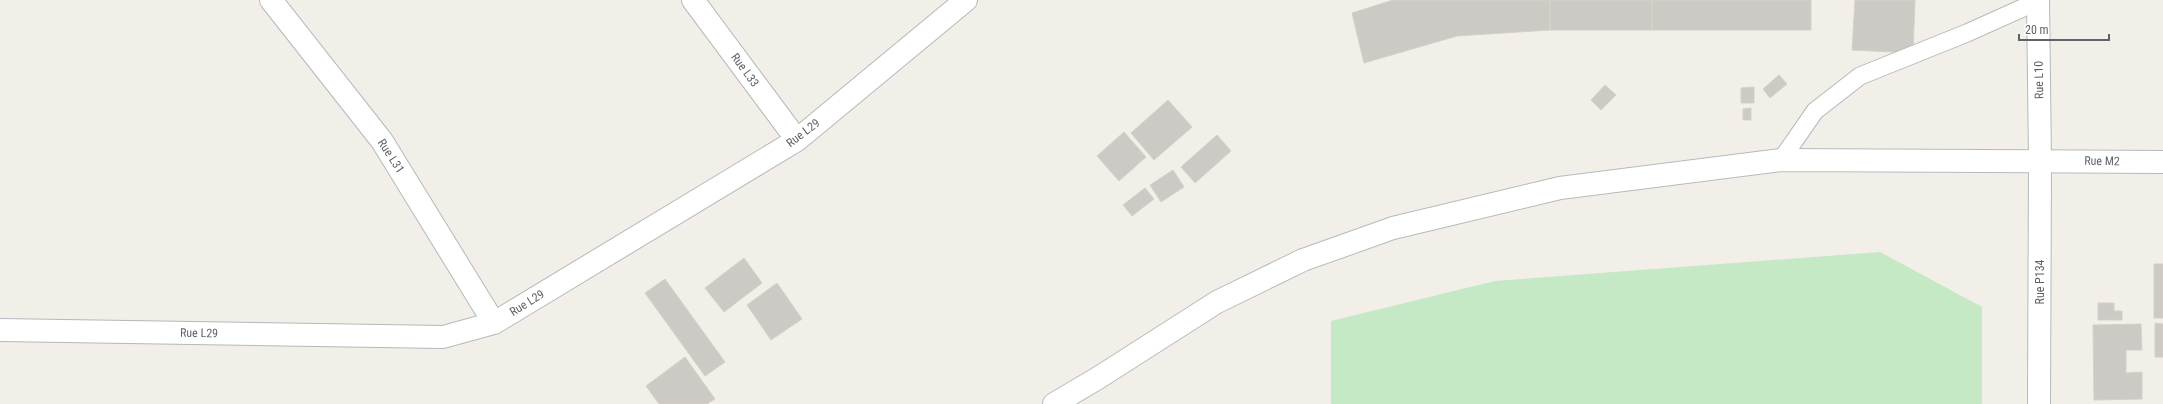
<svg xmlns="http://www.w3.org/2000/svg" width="2163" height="404" font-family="'Roboto Condensed',sans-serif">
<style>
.green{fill:#c5e8c5}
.building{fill:#cccac5;stroke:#d6d1c6}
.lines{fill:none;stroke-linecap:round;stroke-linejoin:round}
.service-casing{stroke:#b5b8bc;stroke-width:19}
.minor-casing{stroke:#b5b8bc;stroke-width:24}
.tertiary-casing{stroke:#b5b8bc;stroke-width:24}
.secondary-casing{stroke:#b6babf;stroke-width:24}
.service{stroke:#fff;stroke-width:17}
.minor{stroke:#fff;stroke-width:22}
.tertiary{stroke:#fff;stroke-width:22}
.secondary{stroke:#fff;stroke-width:22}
.labels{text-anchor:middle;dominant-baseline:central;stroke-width:3;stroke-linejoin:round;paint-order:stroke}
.street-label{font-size:12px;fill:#5f6368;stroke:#fff}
</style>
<rect width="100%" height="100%" fill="#f1efe8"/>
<path class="green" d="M1880 252 1982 307V404H1331V321L1495 281Z"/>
<path class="building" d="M1393 0H1550V30L1457 36 1364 63 1352 13Z
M1550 0H1652V30H1550Z
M1652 0H1811V30H1652Z
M1855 0H1915L1913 53 1852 50Z
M1779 75 1787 84 1770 98 1763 89Z
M1605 85 1616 95 1601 110 1591 100Z
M1754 87V103H1741V88Z
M1168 100 1192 127 1154 160 1131 133Z
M1751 108V120H1743V109Z
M1124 132 1146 157 1119 181 1097 156Z
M1217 135 1231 151 1195 183 1181 167Z
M1173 170 1184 187 1161 202 1150 185Z
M1145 188 1154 199 1132 216 1123 205Z
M744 258 762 283 724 312 705 288Z
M2154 264H2163V318H2154Z
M665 279 725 362 705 376 645 293Z
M777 283 802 319 771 340 747 305Z
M2098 303H2114V311H2122V320H2098Z
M2155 323 2163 324V357H2155Z
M2141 324 2142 350H2126V373L2142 372V399L2094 400 2093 325Z
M685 357 715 399 707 404H659L646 386Z"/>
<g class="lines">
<g class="service-casing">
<path id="service" d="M1781 160 1815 111 1860 76 1967 33 2038 1"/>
</g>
<g class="minor-casing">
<path id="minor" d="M271 0 382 141 494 323
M693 0 797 140
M0 330 443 337 494 323 797 140 966 0"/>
</g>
<g class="tertiary-casing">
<path id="tertiary" d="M2038 0 2040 161 2039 404"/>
</g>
<g class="secondary-casing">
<path id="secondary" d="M1054 404 1098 378 1217 302 1303 260 1393 228 1560 188 1781 160 2163 162"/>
</g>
<use href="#service" class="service"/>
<use href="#minor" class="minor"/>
<use href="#tertiary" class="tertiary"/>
<use href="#secondary" class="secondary"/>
</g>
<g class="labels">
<g class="street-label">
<text transform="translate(745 70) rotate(54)">Rue L33</text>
<text transform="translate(2039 80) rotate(-91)">Rue L10</text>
<text transform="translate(803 133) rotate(-37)">Rue L29</text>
<text transform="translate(391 156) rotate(57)">Rue L31</text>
<text transform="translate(2102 161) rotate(1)">Rue M2</text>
<text transform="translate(2040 282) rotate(-90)">Rue P134</text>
<text transform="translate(527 303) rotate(-32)">Rue L29</text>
<text transform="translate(199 333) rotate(1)">Rue L29</text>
</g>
</g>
<path d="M2019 34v6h90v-6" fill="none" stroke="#5f6368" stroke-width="2"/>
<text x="2025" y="34" font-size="12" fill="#5f6368" stroke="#ffffff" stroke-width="3" paint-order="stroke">20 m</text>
</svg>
